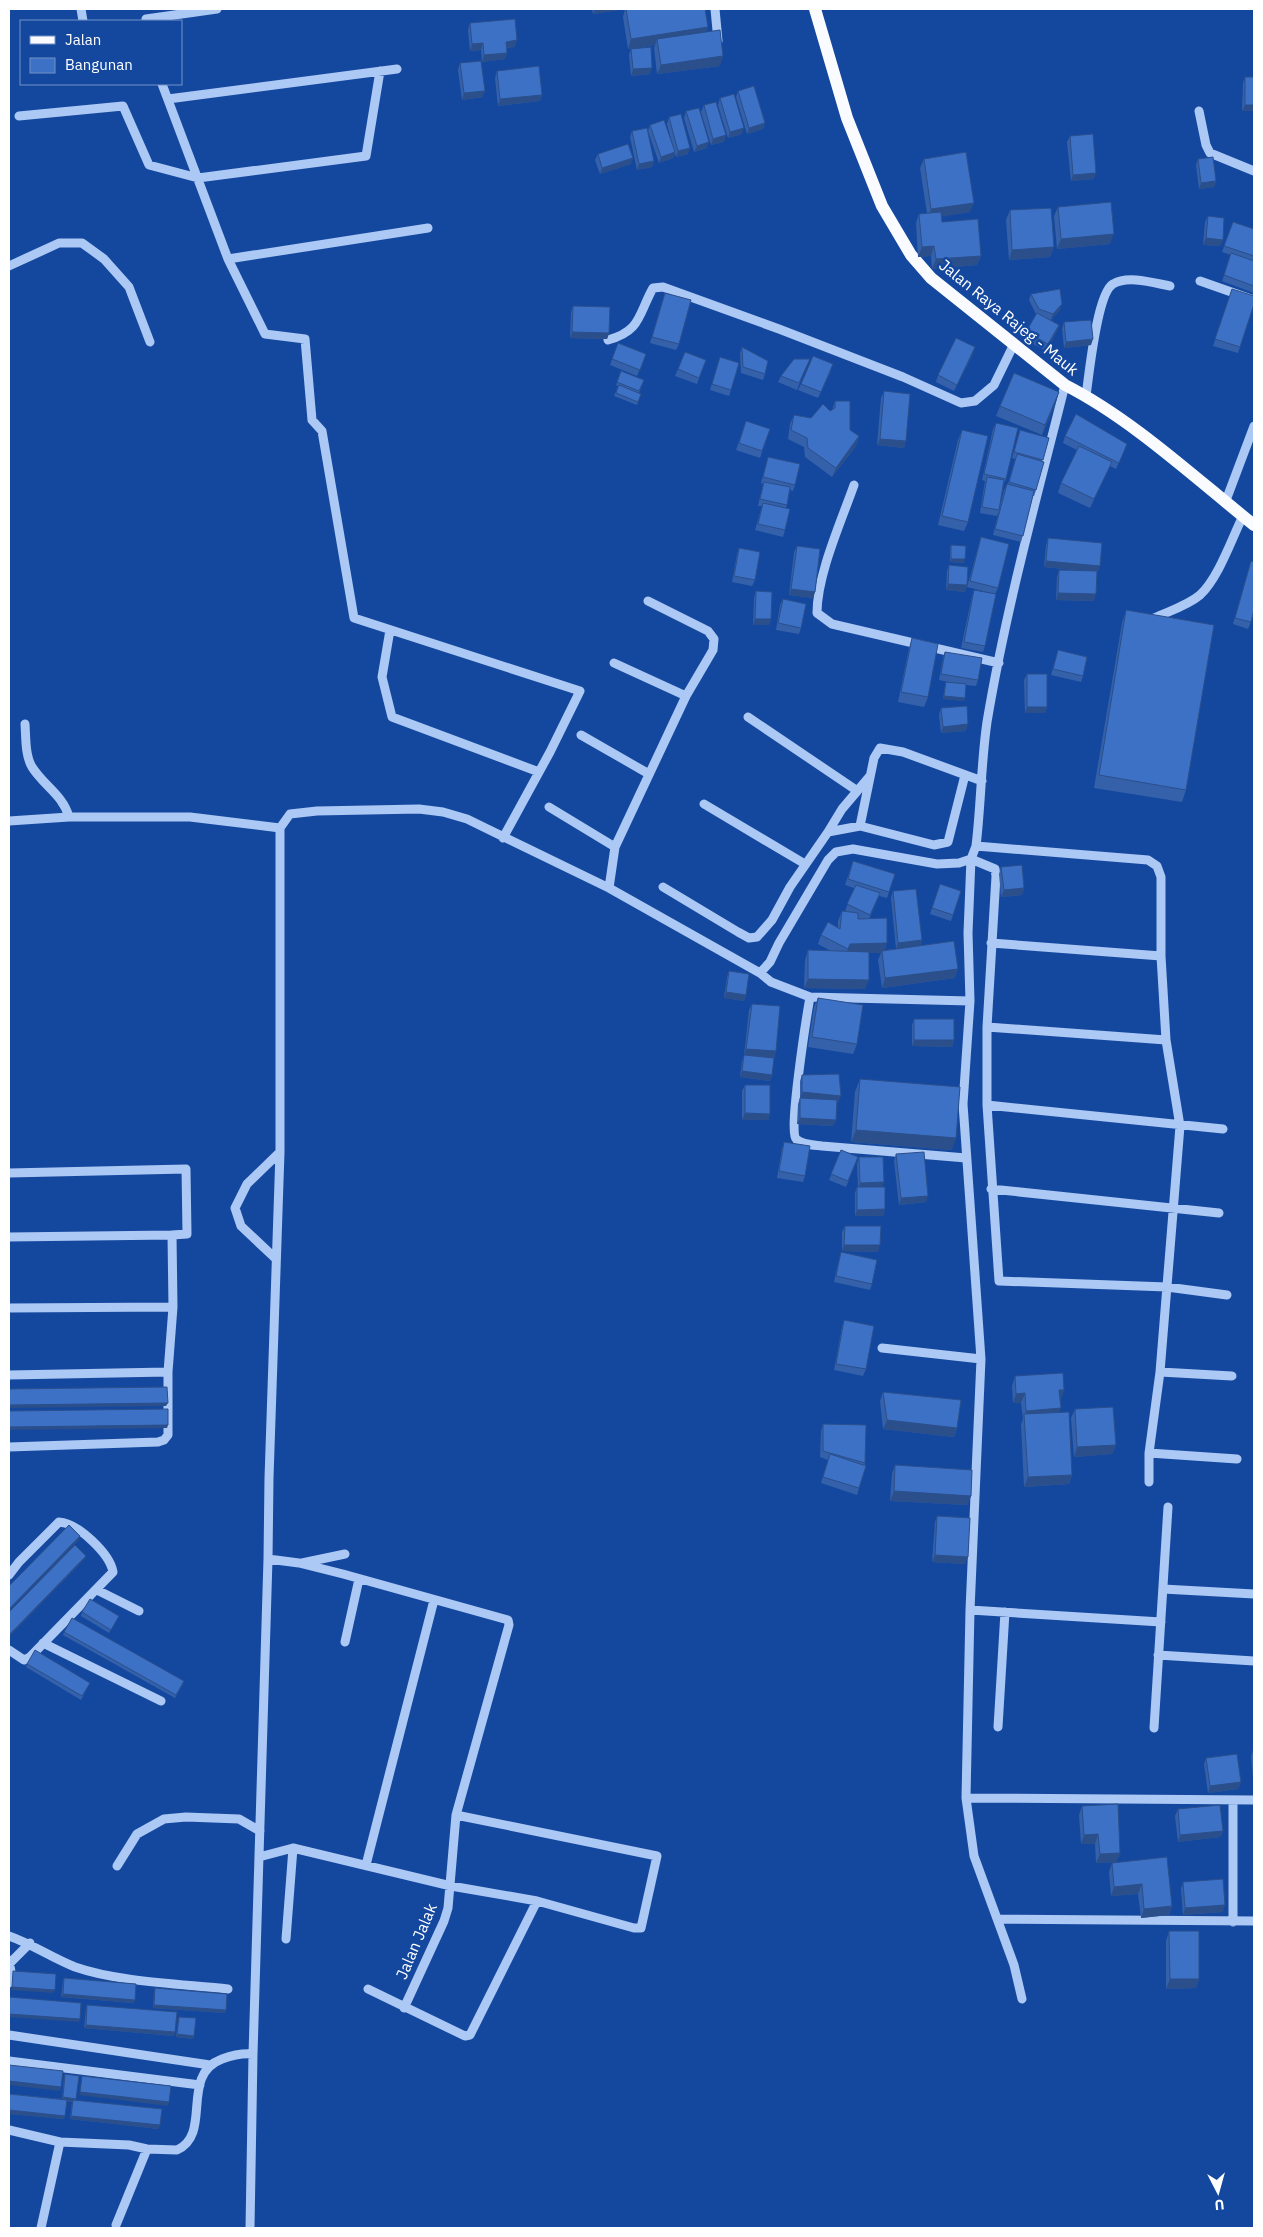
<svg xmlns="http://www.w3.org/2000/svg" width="1263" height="2237" font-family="'IBM Plex Sans',sans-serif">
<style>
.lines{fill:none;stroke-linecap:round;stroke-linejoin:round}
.minor{stroke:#acc8f4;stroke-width:9}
.major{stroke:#f9fbff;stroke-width:12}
.wall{fill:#3461aa}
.shaded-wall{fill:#2b4f8b}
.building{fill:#3d71c6;stroke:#2b4f8b}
.labels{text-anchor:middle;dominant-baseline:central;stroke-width:5;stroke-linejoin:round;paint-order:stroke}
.street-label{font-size:16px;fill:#fff;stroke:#14489f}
</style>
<rect width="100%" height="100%" fill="#14489f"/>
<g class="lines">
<path class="minor" d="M81 9 83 21
M715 9 718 41
M146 19 217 9
M162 84 228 259 265 334 305 339 312 420 322 431 354 618 580 691 550 752 503 838
M168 99 397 69
M1199 111 1206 145 1210 153 1254 171
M19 116 123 106 149 165 198 178 366 156 380 71
M228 259 428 228
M9 266 59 243H82L104 259 129 287 150 342
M1200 281 1254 300
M608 340C641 331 638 315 653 288L663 287 779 329 903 377 961 403 975 401 994 385 1014 344
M1086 396C1089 375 1097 293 1113 284 1128 275 1154 283 1170 286
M854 485C841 522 817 575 817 613L832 624 999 663
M1225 503 1254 426
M1154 618C1169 611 1187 606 1200 595 1219 577 1231 540 1243 516
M390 630 382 677 392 717 539 772
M614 663 686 696
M748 717 856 790
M25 724C26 738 25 755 32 767 44 786 63 795 69 817
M581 735 649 774
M704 804 805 864
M549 807 615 847
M9 821 69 817H190L280 828 290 814 317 811 419 809 443 812 467 819 609 888 760 973 770 962 779 943 828 860 836 852 853 849 937 864 959 863 971 859 976 846C981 805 981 763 987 722 1006 608 1037 497 1065 385
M860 826 874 758 880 748 903 752 982 781
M828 832 842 809 870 776
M976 846 1148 860 1157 866 1161 877V956L1166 1040 1180 1126 1160 1372 1149 1453V1482
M663 887 738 932 749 938 757 937 772 920 790 887 828 832 860 826 934 845 948 842 965 775
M609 888 615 847 686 696 713 650 714 639 708 631 648 601
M991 943 1161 956
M760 973 771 982 810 997 970 1001
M810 997C807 1014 788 1133 796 1139 802 1145 814 1145 822 1146L966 1158
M987 1027 1166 1040
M987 1105 1223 1129
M9 1173 186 1169 187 1234 172 1235 173 1307 168 1372
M991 1189 1219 1213
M9 1237 172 1235
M275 1258 241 1226 235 1208 247 1184 280 1152
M9 1308 173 1307
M882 1348 981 1359
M1160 1372 1232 1376
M9 1375 168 1372V1435L164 1440 158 1442 9 1447
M1149 1453 1237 1459
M268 1559 299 1563 343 1574 508 1620 509 1625 456 1815 448 1908 444 1921 404 2008
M302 1563 345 1554
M9 1575 19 1562 59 1522C78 1523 110 1554 113 1572L30 1657 24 1660 9 1650
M1163 1589 1254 1594
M97 1590 139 1611
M970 1610 1161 1622
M345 1642 359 1579
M43 1643 161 1701
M1158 1655 1254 1661
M998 1727 1005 1612
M1154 1728 1168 1507
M966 1798 1254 1800
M259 1857 293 1848 451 1886 537 1901 634 1928H641L657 1856 456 1815
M366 1865 434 1600
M117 1866 137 1834 164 1819 186 1817 239 1819 260 1831
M999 1919 1254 1921
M1233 1922V1800
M9 1936C32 1944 52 1958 75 1967 118 1982 182 1984 228 1989
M286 1939 293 1848
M9 1960 11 1972 9 1983
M10 1963 30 1943
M368 1989 465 2036 470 2035 537 1901
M1022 1999 1014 1965 974 1856 966 1798 970 1610 981 1359 963 1104 970 1001 968 933 971 859 995 869 996 876 987 1027V1105L999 1281 1167 1287 1227 1295
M9 2035 210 2065
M9 2061 200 2085
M9 2130 60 2142 41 2228
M60 2142 129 2145 147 2149 177 2150C213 2134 179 2075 222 2059 233 2055 242 2053 253 2054
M116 2225 147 2149
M250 2228 253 2054 268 1559 269 1478 280 1152V828"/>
<path class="major" d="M815 9 847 118 882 206 911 255 931 278 1065 385C1132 419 1195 478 1254 525"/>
</g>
<path class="wall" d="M592 9H705L708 27 706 32 720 66 657 74 654 48 655 45 628 49 623 17 625 9 593 14Z
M470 23 515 47 506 48 507 53 505 59 482 62 481 50 470 51 468 30Z
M631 49 650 74 631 76 629 55Z
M460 63 483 97 462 100 458 70Z
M497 71 542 95 540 101 498 106 495 78Z
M1245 77 1254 111H1242L1243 83Z
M738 91 765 123 763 129 747 134 736 97Z
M720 98 742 134 728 138 718 105Z
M704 105 724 142 711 145 701 112Z
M686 111 707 148 694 152 684 118Z
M669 117 688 154 676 157 675 153 673 158 659 163 648 131 650 125 673 147 667 124Z
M632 131 654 161 652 167 637 170 630 137Z
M1070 136 1094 179 1071 181 1067 142Z
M598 154 631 164 600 174 595 160Z
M924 159 970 212 942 216V222L981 256 977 265 932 269 931 256 918 257 916 223 919 214 927 213 920 168Z
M1198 159 1216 181 1214 187 1199 189 1196 165Z
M1058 207 1110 244 1057 249 1054 216Z
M1010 210 1054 247 1050 257 1009 260 1006 220Z
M1208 216 1220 246 1203 245 1205 222Z
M1233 222 1254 229V293L1222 281 1231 255 1222 252Z
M1232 289 1254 304 1238 353 1213 346Z
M665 293 679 344 676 350 650 343Z
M1031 294 1060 310 1051 320 1059 325 1057 331 1046 351 1024 339 1026 332 1036 314 1029 300Z
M573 306 609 333 607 339 570 338 571 312Z
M1064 322 1091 345 1064 348 1062 329Z
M618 343 646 354 637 376 610 365Z
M742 347 765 374 763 380 741 373 740 353Z
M973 354 954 391 936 382 938 375Z
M720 357 731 390 729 396 710 390Z
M706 360 697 384 675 376 678 369Z
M807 365 797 390 778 382 781 376Z
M621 371 644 380 639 393 641 394 637 405 614 396 618 386 616 385Z
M831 371 818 398 798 390 801 384Z
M884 391 906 441 904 448 877 445 881 398Z
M835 401 850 430 859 436 856 446 832 477 805 457 804 447 788 439 790 424 794 415 811 418 832 410Z
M1056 402 1042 435 996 416 1000 406Z
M746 421 770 429 760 458 736 450Z
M996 423 1006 479 1003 485 999 510 997 516 980 513 985 481 982 480 993 429Z
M962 430 968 522 964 531 938 525 958 440Z
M1020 430 1049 438 1042 461 1036 490 1034 496H1033L1021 542 993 535 1004 490 1007 484H1008L1015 459 1012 458Z
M1065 436 1127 444 1116 469 1110 466 1090 508 1058 493 1061 483 1077 450 1063 443Z
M768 457 795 485 793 491 790 490 786 508 785 530 783 537 755 530 762 506H758L763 484 761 483Z
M981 537 998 588 995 594 967 587Z
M1048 538 1098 572H1097L1094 601 1056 600 1057 577 1059 570 1083 571 1044 567 1046 545Z
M951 545 964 563 950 562V548Z
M797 546 813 598 789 595 794 552Z
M739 548 755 580 752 586 732 582 737 554Z
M1251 561V622L1248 629 1233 624Z
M949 565 967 585 965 592 946 590 947 571Z
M974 590 985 646 983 652 961 648 972 596Z
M756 591 771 619 769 625H753L754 598Z
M783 599 801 628 799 634 776 630 780 605Z
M1126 610 1186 790 1182 802 1094 788 1122 623Z
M912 638 928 697 924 707 898 702 909 648Z
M1058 650 1083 676 1081 682 1051 675Z
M945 652 978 680 976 686 966 685 965 698 964 701 943 699 945 685 946 682H949L939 680 943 658Z
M1027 674 1047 707 1045 713H1025L1024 680Z
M941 708 966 731 941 733 939 715Z
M853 861 895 874 887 898 879 896 869 919 885 950 896 949 891 898 893 891 922 940 920 946 955 978 882 988 878 960 881 953H869L865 989 804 988 805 960 808 950 831 951 818 944 821 935 838 927V921L842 911 847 912 845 911 854 888 845 885Z
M1001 867 1024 888 1022 895 1001 897 999 874Z
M940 884 961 891 951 921 930 914Z
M729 971 746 995 744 1001 724 998 727 977Z
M818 998 857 1044 853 1054 808 1047 814 1007Z
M752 1004 776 1051 774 1058 755 1056 772 1075 770 1081 740 1077 742 1061 744 1056 749 1010Z
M914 1019 954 1040 952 1047 912 1046V1025Z
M802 1075 838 1103 836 1102V1120L833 1126 797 1124 798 1104 800 1098V1081Z
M860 1079 952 1150 851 1142 855 1092Z
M745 1085 770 1114 768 1120H742V1091Z
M784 1142 805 1176 803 1182 777 1178 782 1148Z
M841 1150 858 1157 846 1187 829 1180Z
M896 1154 926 1202 899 1205 894 1161Z
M859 1157 884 1182 882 1187 885 1209 883 1216H855V1193L857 1187H858L857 1164Z
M845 1226 878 1252 842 1251V1232Z
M841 1252 872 1284 870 1290 834 1282 839 1259Z
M844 1320 866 1369 863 1376 834 1370 842 1327Z
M1015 1376 1064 1390 1061 1399H1060L1059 1412 1072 1475 1069 1484 1024 1487 1021 1424 1023 1419 1021 1403H1013L1012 1386Z
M883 1392 957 1428 954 1437 883 1429 880 1401Z
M1075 1409 1116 1445 1112 1454 1074 1457 1071 1418Z
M823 1424 865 1463V1465L866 1466 857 1495 821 1483 828 1460 820 1457 821 1431Z
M895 1465 971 1496 967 1505 890 1501 892 1474Z
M937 1516 965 1564 932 1562 935 1522Z
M82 1612 119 1616 109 1633 81 1616Z
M64 1632 183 1684 175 1698 63 1635Z
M27 1664 90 1683 81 1700 26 1667Z
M1253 1750H1254V1790L1251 1756Z
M1206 1758 1241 1782 1238 1789 1208 1793 1204 1764Z
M1082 1806 1120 1853 1116 1862 1096 1863 1095 1844H1081L1079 1815Z
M1178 1809 1223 1831 1220 1837 1178 1842 1175 1816Z
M1112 1863 1172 1906 1169 1915 1141 1918 1138 1894 1111 1896 1109 1872Z
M1183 1882 1223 1912 1183 1915 1181 1889Z
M1169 1931 1199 1979 1196 1988 1166 1989V1941Z
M64 1978 134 2003 61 1997 63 1981Z
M155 1988 226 2010 225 2013 153 2008 154 1992Z
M87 2005 175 2032 174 2036 84 2028 86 2008Z
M179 2017 194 2036 193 2039 176 2037 178 2020Z
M65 2074 76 2100 159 2129 70 2119 72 2102 66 2101 64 2119 9 2114V2094L62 2099 64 2077Z"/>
<path class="shaded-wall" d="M595 9H626L593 14Z
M708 27 704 36 657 39 655 45 628 49 631 39Z
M517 40 515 47 503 48 506 42Z
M483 43 481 50 470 51 472 44Z
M507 53 505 59 482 62 484 55Z
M723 56 720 66 657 74 661 65Z
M652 68 650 74 631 76 633 69Z
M485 91 483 97 462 100 464 93Z
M542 95 540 101 498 106 500 99Z
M1245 105H1254V111H1242Z
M765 123 763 129 747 134 749 128Z
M744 128 742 134 728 138 730 132Z
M726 135 724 142 711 145 713 139Z
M709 142 707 148 694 152 697 146Z
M690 148 688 154 676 157 678 151Z
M675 152 673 158 659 163 661 157Z
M633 158 631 164 600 174 602 168Z
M654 161 652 167 637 170 639 164Z
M1096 173 1094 179 1071 181 1073 175Z
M1216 181 1214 187 1199 189 1201 183Z
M974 203 970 212 928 219 931 209Z
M1114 234 1110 244 1057 249 1061 239Z
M1206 238 1223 240 1220 246 1203 245Z
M934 246 931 256 918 257 922 247Z
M1054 247 1050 257 1009 260 1012 250Z
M981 256 977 265 932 269 936 259Z
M1062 304 1060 310 1050 321 1053 314Z
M1059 325 1057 331 1046 351 1048 344Z
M572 332 609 333 607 339 570 338Z
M1093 339 1091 345 1064 348 1066 342Z
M975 347 973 354 954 391 957 385Z
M1059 392 1056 402 1042 435 1045 425Z
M859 436 856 446 832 477 836 468Z
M880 439 906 441 904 448 877 445Z
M951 559H965L964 563 950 562Z
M1046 561 1100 566 1098 572 1044 567Z
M948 584 967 585 965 592 946 590Z
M791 589 815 592 813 598 789 595Z
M1058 593 1096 594 1094 601 1056 600Z
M755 619H771L769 625H753Z
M944 696 965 698 964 701 943 699Z
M1027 707H1047L1045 713H1025Z
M968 724 966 731 941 733 943 727Z
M1024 888 1022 895 1001 897 1004 890Z
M922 940 919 947 896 949 898 943Z
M887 943 884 953 882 951 881 953H847L845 958 850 944Z
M958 969 955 978 882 988 885 978Z
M808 979 869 980 865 989 804 988Z
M726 992 746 995 744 1001 724 998Z
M914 1040H954L952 1047 912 1046Z
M746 1049 776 1051 774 1058 744 1056Z
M742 1071 772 1075 770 1081 740 1077Z
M802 1092 841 1096 838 1103 800 1098Z
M745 1113 770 1114 768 1120H742Z
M800 1118 836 1120 833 1126 797 1124Z
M856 1130 956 1138 952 1150 851 1142Z
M884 1182 882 1189H858L860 1183Z
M928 1196 926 1202 899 1205 901 1198Z
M885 1209 883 1216H855L857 1210Z
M844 1245H880L878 1252 842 1251Z
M1059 1390H1064L1061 1399 1056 1400Z
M1025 1393 1021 1403H1013L1016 1394Z
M168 1403 166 1406 9 1408V1405Z
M1061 1408 1057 1417 1025 1416 1026 1411Z
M887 1420 957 1428 954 1437 883 1429Z
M168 1425 167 1428 9 1430V1427Z
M1116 1445 1112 1454 1074 1457 1077 1447Z
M1072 1475 1069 1484 1024 1487 1028 1477Z
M894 1491 971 1496 967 1505 890 1501Z
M80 1536 79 1540 9 1611V1609Z
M935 1555 968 1557 965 1564 932 1562Z
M86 1556 85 1559 9 1637V1635Z
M1241 1782 1238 1789 1208 1793 1210 1786Z
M1223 1831 1220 1837 1178 1842 1180 1835Z
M1098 1834 1095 1844H1081L1084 1835Z
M1120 1853 1116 1862 1096 1863 1100 1854Z
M1142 1884 1138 1894 1111 1896 1114 1887Z
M1225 1905 1223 1912 1183 1915 1185 1908Z
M1172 1906 1169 1915 1141 1918 1144 1909Z
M1170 1979H1199L1196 1988 1166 1989Z
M12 1987 55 1990 53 1993 11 1990Z
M63 1994 135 2000 134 2003 61 1997Z
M154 2005 226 2010 225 2013 153 2008Z
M9 2014 80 2019 79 2022 9 2017Z
M86 2025 175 2032 174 2036 84 2028Z
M177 2034 194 2036 193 2039 176 2037Z
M9 2081 61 2087 60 2091 9 2085Z
M80 2092 169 2102 168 2106 79 2095Z
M63 2097 76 2099 75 2102 62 2101Z
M9 2110 65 2116 64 2119 9 2114Z
M71 2116 160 2125 159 2129 70 2119Z"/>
<path class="building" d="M626 9H705L708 27 631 39Z
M515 19 517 40 506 42 507 53 484 55 483 43 472 44 470 23Z
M720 30 723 56 661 65 657 39Z
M651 47 652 68 633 69 631 49Z
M481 61 485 91 464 93 460 63Z
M539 66 542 95 500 99 497 71Z
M1245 77H1254V105H1245Z
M754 86 765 123 749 128 738 91Z
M734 94 744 128 730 132 720 98Z
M716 102 726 135 713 139 704 105Z
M699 108 709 142 697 146 686 111Z
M681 114 690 148 678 151 669 117Z
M664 120 675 152 661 157 650 125Z
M647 128 654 161 639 164 632 131Z
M1093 134 1096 173 1073 175 1070 136Z
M628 144 633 158 602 168 598 154Z
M966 152 974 203 931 209 924 159Z
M1213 157 1216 181 1201 183 1198 159Z
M1111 202 1114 234 1061 239 1058 207Z
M1051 208 1054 247 1012 250 1010 210Z
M941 212 942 222 978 219 981 256 936 259 934 246 922 247 919 214Z
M1208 216 1224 218 1223 240 1206 238Z
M1233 222 1254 229V256L1224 246Z
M1231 253 1254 261V286L1224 275Z
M1060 289 1062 304 1053 314 1039 309 1031 294Z
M1232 289 1254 296V304L1240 347 1215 339Z
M665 293 691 300 679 344 652 337Z
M573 306 610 307 609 333 572 332Z
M1037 313 1059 325 1048 344 1026 332Z
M1091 320 1093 339 1066 342 1064 322Z
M956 338 975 347 957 385 938 375Z
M618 343 646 354 640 370 612 359Z
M742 347 768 361 765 374 743 367Z
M685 352 706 360 699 378 678 369Z
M813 356 833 364 821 392 801 384Z
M720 357 739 363 731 390 712 384Z
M794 359H810L799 383 781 376Z
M621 371 644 380 639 391 617 382Z
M1014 373 1059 392 1045 425 1000 406Z
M619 385 641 394 638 402 616 393Z
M884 391 910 394 906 441 880 439Z
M835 401H850V430L859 436 836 468 808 448 807 438 791 430 794 415 811 418 823 404 830 411 835 408Z
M1076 414 1127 444 1119 463 1065 436Z
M746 421 770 429 762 451 739 443Z
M996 423 1018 428 1006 479 984 474Z
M962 430 988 436 968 522 942 516Z
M1020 430 1049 438 1043 460 1014 452Z
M1079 446 1112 462 1094 499 1061 483Z
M1017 454 1044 462 1036 490 1009 482Z
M768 457 800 464 795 485 763 477Z
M987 477 1004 480 999 510 982 507Z
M764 482 790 487 787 505 760 499Z
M1007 484 1034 491 1023 536 995 529Z
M763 503 790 509 785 530 758 524Z
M981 537 1009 544 998 588 970 581Z
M1048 538 1102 543 1100 566 1046 561Z
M951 545 966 546 965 559H951Z
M797 546 820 549 815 592 791 589Z
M739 548 760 552 755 580 734 576Z
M1251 561 1254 562V610L1251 622 1235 618Z
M949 565 968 567 967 585 948 584Z
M1059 570 1097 571 1096 594 1058 593Z
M974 590 996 594 985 646 964 642Z
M756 591 772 592 771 619H755Z
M783 599 806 604 801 628 778 623Z
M1126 610 1214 625 1186 790 1099 775Z
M912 638 938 644 928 697 901 692Z
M1058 650 1087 657 1083 676 1053 669Z
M945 652 982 658 978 680 941 674Z
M1027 674H1047V707H1027Z
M946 682 966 684 965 698 944 696Z
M967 706 968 724 943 727 941 708Z
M853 861 895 874 889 892 848 879Z
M1022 865 1024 888 1004 890 1001 867Z
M940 884 961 891 953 915 932 908Z
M856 885 880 893 870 915 847 904Z
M916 889 922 940 898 943 893 891Z
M842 911 858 913V919L887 918V943L850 944 848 949 821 935 828 922 840 929Z
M954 941 958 969 885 978 882 951Z
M808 950 869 952V980L808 979Z
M729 971 749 974 746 995 726 992Z
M818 998 863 1005 857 1044 812 1037Z
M752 1004 780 1006 776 1051 746 1049Z
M914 1019H954V1040H914Z
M744 1055 774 1058 772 1075 742 1071Z
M839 1074 841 1096 802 1092V1075Z
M860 1079 960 1087 956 1138 856 1130Z
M745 1085H770V1114L745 1113Z
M800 1098 837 1100 836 1120 800 1118Z
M784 1142 810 1146 805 1176 779 1171Z
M841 1150 858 1157 848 1181 831 1174Z
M924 1152 928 1196 901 1198 896 1154Z
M859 1157H883L884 1182 860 1183Z
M857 1187H885V1209L857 1210Z
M845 1226H881L880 1245H844Z
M841 1252 877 1260 872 1284 836 1276Z
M844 1320 874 1326 866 1369 836 1364Z
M1063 1373 1064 1390H1059L1061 1408 1026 1411 1025 1393 1016 1394 1015 1376Z
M167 1387 168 1403 9 1405V1389Z
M883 1392 961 1400 957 1428 887 1420Z
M1113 1407 1116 1445 1077 1447 1075 1409Z
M168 1409V1425L9 1427V1411Z
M1069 1412 1072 1475 1028 1477 1024 1414Z
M823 1424 866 1425 865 1463 823 1451Z
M830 1454 866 1466 859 1488 823 1477Z
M895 1465 972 1470 971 1496 894 1491Z
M937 1516 970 1518 968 1557 935 1555Z
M69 1525 80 1536 9 1609V1586Z
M75 1545 86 1556 9 1635V1612Z
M90 1599 119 1616 111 1630 82 1612Z
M72 1618 184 1681 176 1695 64 1632Z
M35 1650 90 1683 82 1696 27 1664Z
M1237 1754 1241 1782 1210 1786 1206 1758Z
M1118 1804 1120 1853 1100 1854 1098 1834 1084 1835 1082 1806Z
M1220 1805 1223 1831 1180 1835 1178 1809Z
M1167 1857 1172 1906 1144 1909 1142 1884 1114 1887 1112 1863Z
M1223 1879 1225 1905 1185 1908 1183 1882Z
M1169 1931H1199V1979H1170Z
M13 1971 56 1974 55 1990 12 1987Z
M64 1978 136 1984 135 2000 63 1994Z
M155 1988 227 1994 226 2010 154 2005Z
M9 1997 81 2003 80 2019 9 2014Z
M87 2005 177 2012 175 2032 86 2025Z
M179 2017 196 2018 194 2036 177 2034Z
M9 2065 63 2071 61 2087 9 2081Z
M65 2074 79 2076 76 2099 63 2097Z
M82 2076 171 2086 169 2102 80 2092Z
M9 2094 67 2100 65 2116 9 2110Z
M73 2100 162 2109 160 2125 71 2116Z"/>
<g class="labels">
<g class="street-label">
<text transform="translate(1009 317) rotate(39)">Jalan Raya Rajeg - Mauk</text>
<text transform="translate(416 1941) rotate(-67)">Jalan Jalak</text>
</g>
</g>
<rect width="1263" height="2237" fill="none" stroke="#ffffff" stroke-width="20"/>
<rect x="20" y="20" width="162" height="65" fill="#14489f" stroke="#7291c5"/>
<rect x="30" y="36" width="25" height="8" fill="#f9fbff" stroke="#7291c5"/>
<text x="65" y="45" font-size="15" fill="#ffffff">Jalan</text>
<rect x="30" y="58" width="25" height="15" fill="#3d71c6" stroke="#7291c5"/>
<text x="65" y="70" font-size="15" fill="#ffffff">Bangunan</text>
<g transform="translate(1218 2192) rotate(174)" stroke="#14489f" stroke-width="4" paint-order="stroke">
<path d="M0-4L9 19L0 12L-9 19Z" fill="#ffffff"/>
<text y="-8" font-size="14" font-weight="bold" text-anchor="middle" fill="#ffffff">U</text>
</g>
</svg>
